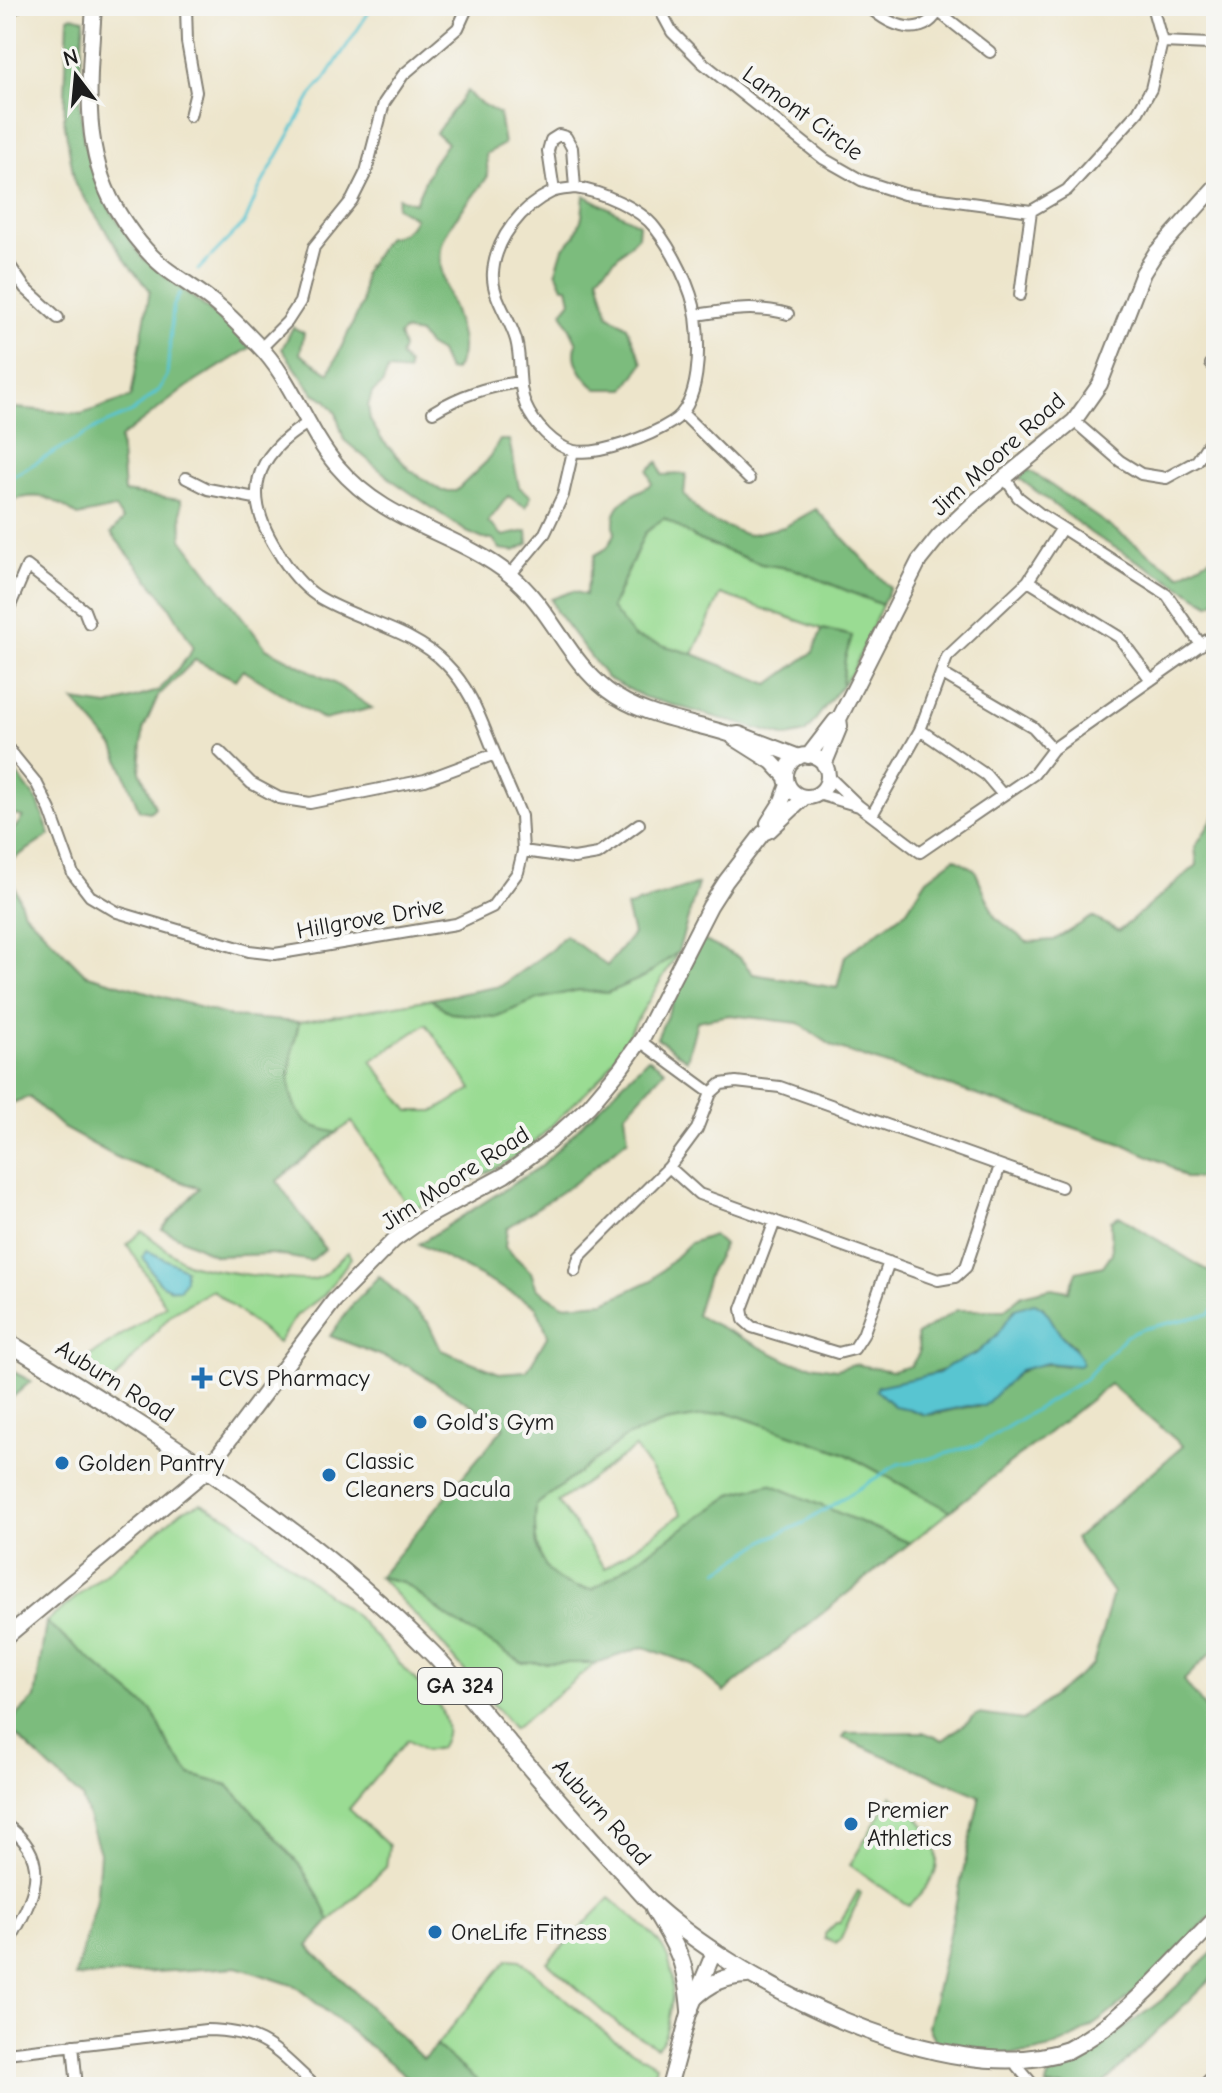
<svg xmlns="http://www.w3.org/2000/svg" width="1222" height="2093" font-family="'Comic Neue',sans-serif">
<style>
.green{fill:#9adc93;stroke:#5b7c58;stroke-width:2;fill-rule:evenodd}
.forest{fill:#7bbc7d;stroke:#4c6c4c;stroke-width:2;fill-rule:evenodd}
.water{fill:#59c5d1;stroke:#3a7076;stroke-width:2}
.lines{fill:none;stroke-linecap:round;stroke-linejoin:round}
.stream{stroke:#59c5d1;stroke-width:3}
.street-casing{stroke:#848074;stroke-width:14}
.secondary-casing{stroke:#848074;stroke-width:18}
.primary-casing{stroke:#848074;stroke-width:20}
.street{stroke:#fff;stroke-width:10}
.secondary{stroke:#fff;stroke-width:14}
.primary{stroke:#fff;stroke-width:16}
.poi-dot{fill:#1f6fb2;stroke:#f6f6f2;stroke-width:3}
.labels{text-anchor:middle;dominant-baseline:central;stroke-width:8;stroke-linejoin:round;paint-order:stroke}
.shield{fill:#f6f6f2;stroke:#5d5d5c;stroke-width:2}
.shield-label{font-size:22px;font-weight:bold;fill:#1c1c1c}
.street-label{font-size:24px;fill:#1c1c1c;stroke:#f6f6f2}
.poi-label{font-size:24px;fill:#1c1c1c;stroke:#f6f6f2;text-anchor:start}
</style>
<rect width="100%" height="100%" fill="#f6f6f2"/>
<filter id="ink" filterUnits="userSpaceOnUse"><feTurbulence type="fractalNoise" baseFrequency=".0125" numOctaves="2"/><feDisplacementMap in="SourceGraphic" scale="16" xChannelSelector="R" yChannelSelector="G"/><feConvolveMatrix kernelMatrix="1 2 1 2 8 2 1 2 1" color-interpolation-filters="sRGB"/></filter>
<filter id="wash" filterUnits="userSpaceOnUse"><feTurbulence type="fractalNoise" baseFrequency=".006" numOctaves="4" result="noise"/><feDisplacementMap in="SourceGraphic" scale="32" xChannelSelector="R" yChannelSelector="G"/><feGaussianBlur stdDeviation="1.8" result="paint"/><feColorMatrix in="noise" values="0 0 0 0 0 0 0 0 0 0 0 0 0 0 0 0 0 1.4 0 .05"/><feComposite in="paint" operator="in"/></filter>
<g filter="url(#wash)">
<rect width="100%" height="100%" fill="#ede5cb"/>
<path class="green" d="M664 518 699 540 761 564 794 569 882 605 853 671 842 685 845 658 852 636 822 629 721 594 693 654 633 637 611 609 645 533Z
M678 952 605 1073 537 1140 504 1164 411 1211 352 1122 336 1133C327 1130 313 1128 307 1122 278 1095 292 1055 299 1022L431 999 450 1013 495 1017 537 999 579 990 607 993 644 977ZM426 1024 472 1089 435 1111H409L371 1061Z
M142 1231C155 1240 174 1257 187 1263 203 1270 301 1283 315 1279 330 1275 336 1260 348 1252L351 1258 324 1295 296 1316 278 1343 212 1290 172 1313 113 1382 82 1361 166 1306 127 1244ZM146 1251 185 1269 154 1275 143 1257Z
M727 1412 844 1453 950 1511 910 1543 770 1484 735 1493 593 1590C585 1588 574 1588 567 1584 535 1571 533 1535 536 1505L626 1437 665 1422ZM635 1448 682 1514 605 1568 558 1502Z
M201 1503 231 1519 357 1617 440 1707C447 1723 450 1733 440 1748L425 1751 407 1740 349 1809 389 1846 386 1867 330 1921 321 1900 302 1868 248 1806 228 1785 191 1775 170 1748 153 1712 46 1622 183 1510Z
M379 1577 402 1582 449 1618 523 1663H596L514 1729 436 1637Z
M891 1796C917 1810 948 1845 933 1877 927 1889 918 1897 909 1906L850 1865Z
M858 1891 861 1893 840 1941 836 1943 825 1939V1934L836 1923H840Z
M610 1898C654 1936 682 1948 670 2012 667 2025 667 2038 657 2047L619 2025 547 1962Z
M508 1959 520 1960 612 2039 656 2065 651 2087H485L436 2046Z"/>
<path class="forest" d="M72 16 84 19 79 92 84 143 106 203 142 258 204 306 251 347 187 387 120 438 124 492 181 500 182 539 266 648 334 683 372 708 324 720 243 670 236 680 195 660 158 696 143 730 140 771 155 807 150 812 139 810 114 747 74 701 108 706 158 691 189 656 193 646 166 601 111 533 123 520 115 508 78 516C50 496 39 491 6 502V410L16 408 81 414 131 397 150 290 128 264 75 184 64 120 68 18Z
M467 91 475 100 499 114 504 144 486 154 488 176C474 198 450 219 442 244 431 284 481 340 454 371L448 370 440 352 428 345 419 334 404 331 399 335 403 348 400 356 408 365V372L388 370 382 385 372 393 368 406 370 420 382 440 410 470 442 491H456L487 461 500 440H509L519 487 531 496 526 507 508 496 488 522 503 536 527 531 528 544 515 551 500 549 493 539H483L467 532 392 480 344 440 336 413 325 399 313 393 282 349 293 327 304 333 300 354 329 373 362 304 364 272 387 237C401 236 409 231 415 218L396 207 398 198 415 203 432 165 447 143 436 133Z
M584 195 639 224 638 236 598 276 608 314 627 327 643 363 625 389H597C583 378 570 360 577 343L562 312 571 301 568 287H563L556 271 563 248 575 236 582 217Z
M658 462 662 475 686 474 684 495 706 519 747 535 784 527 816 509 890 588 882 605 794 569 761 564 699 540 664 518 645 533 611 608 634 637 693 654 769 684 813 652 822 629 852 636 845 658 842 685 805 733 787 737 644 697 607 678 556 611 551 599 573 591 585 595 595 555 607 548 615 534C609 502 628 498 652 484L648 470Z
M1029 470 1180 575 1216 555V601L1210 604 1092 534 1019 478Z
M17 774 38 802 50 835 6 864 24 912 85 974 233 1017 299 1022C292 1055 278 1095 307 1122 313 1128 327 1130 336 1133L277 1181 325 1249 311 1261 272 1254 216 1256 162 1229 199 1188 120 1159 63 1128 29 1097 6 1105V840L23 817 6 813V780Z
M1216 814V1178H1185L1165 1163 1125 1145 834 1047 798 1023 730 1015 697 1021 687 1060 657 1038 695 952 703 940 740 958 753 974 837 988 845 956 907 910 927 879 955 858 975 870 995 917 1027 942 1054 940 1092 917 1119 931 1197 865 1195 847Z
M698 884 678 952 644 977 607 993 579 990 538 999 495 1017 450 1013 431 999 501 986 552 949 565 935 607 966 633 934 626 907Z
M648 1058 665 1070 625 1114 628 1139 576 1182 507 1228 505 1247 531 1272 537 1289 563 1305 605 1302 652 1280 690 1243 713 1235 724 1245 709 1273 696 1315 790 1362 837 1369 854 1364 892 1371 911 1366 919 1353 917 1335 957 1310H1004L1022 1295 1052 1288 1068 1291 1076 1272 1103 1266 1112 1253 1111 1220 1119 1216 1216 1276V1648L1184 1680 1216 1723V1911C1170 1956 1093 2048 1027 2053 999 2055 969 2052 940 2051L928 2027 980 1796 843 1738 846 1733 923 1732 943 1740 978 1714 1023 1720 1093 1665 1113 1593 1075 1539 1183 1446 1110 1384 950 1511 844 1453 727 1412 665 1422 626 1437 536 1505C533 1535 535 1570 567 1584 574 1588 584 1588 592 1590L735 1493 770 1484 910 1543 724 1692 691 1664 644 1647 596 1663H523L449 1618 403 1582 379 1577 505 1426 408 1366 330 1336 353 1304 379 1276 428 1322 441 1350 499 1373 527 1371 548 1335 536 1306 419 1244 541 1166ZM1042 1306 1061 1335 1075 1347 1067 1366C1015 1357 1015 1383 978 1407 962 1405 950 1412 934 1414 914 1418 894 1397 878 1387 917 1380 970 1367 997 1335 1003 1327 1009 1318 1015 1309Z
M6 1368 31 1381 6 1403Z
M46 1622 153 1712 170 1748 191 1775 228 1785 248 1806 302 1868 321 1900 330 1921 308 1946 423 2059 436 2046 485 2087H420L295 1986 237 1967 75 1977 96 1904 100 1853 82 1798 6 1726 35 1698Z
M1216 1949V1974L1100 2087H1047L1046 2085 1049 2075 1073 2067 1162 2000Z"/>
<path class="water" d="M146 1250 185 1269V1280L180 1289C159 1292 153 1272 143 1257Z
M1034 1303C1049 1308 1052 1325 1062 1336 1070 1345 1078 1350 1082 1362L1079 1366 1047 1363 1020 1370 984 1406H967L925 1415 910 1409 894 1406 876 1390 878 1386 939 1373 950 1365 976 1354 996 1336 1015 1309Z"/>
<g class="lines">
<path class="stream" d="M198 270 245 222 259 189 312 94 325 79 373 6
M6 480 98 427 132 412 159 390 167 376 173 307 180 293
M719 1571 769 1538 804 1523 898 1464 928 1459 980 1444 1085 1379 1126 1336 1142 1329 1209 1314 1216 1307"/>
</g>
</g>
<g filter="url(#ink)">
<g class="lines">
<g class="street-casing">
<path id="street" d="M186 6 187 42 196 92 190 116
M658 6 672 32 703 63 824 159 861 180 904 194 1031 211 1067 190 1138 112 1151 89 1162 42 1152 6
M868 6C890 26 924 42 941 6
M939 12 990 52
M6 14 18 6
M1162 42 1210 44
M575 188C600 191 640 208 655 228 673 251 692 288 696 316 700 348 701 404 672 422 650 436 599 456 574 451 555 447 533 423 526 406 517 385 522 362 516 340 510 318 491 297 493 272 496 238 522 206 552 192 559 189 568 189 575 188Z
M554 191 548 151 551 140 559 135 566 137 572 148 575 188
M6 260 25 288 58 318
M1020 295 1031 211
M696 315C728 310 755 305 788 314
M261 348 287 322 300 302 314 247 352 200 366 172 384 103 403 75 458 28 468 6
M1211 364 1216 367
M433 412C461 395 487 387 519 382
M684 415 749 479
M1074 421 1120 461 1141 474 1166 478 1197 461 1216 432
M186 478 208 489 255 498
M1005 478 1018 497 1040 514 1167 595 1201 645
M510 575 545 533 563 495 573 451
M1028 581 1119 637 1151 680
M6 615 27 566 84 610 89 623
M941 673 1033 727 1053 749
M920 730 986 775 1003 795
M6 746 37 784 50 810 73 874 90 896 117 912 249 951 275 954 456 924 492 907 518 872 523 851 521 816C513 796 503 775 495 754 481 721 472 690 446 664 413 629 357 621 317 596 299 584 287 567 277 550 242 495 253 456 308 423
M219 751 251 783 279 798 310 803 425 780 495 754
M828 776 859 806 920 852 1034 774 1053 749 1216 634
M818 794 859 806
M872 815 920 730 947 657 1028 581 1062 528
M523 851 574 858 598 854 639 824
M640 1041 711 1093
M669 1167 699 1194 938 1280 955 1277 966 1267 1000 1166
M775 1221 742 1309 744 1320 752 1327 838 1353 854 1349 863 1335 889 1262
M575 1271 579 1257 669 1167 697 1129 711 1093 721 1084 736 1082 780 1087 1061 1187
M6 1825C58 1861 30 1904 6 1947
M73 2045 77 2087
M6 2053 206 2030C265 2031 275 2050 316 2087
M1017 2066 1035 2087
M1202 2087 1216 2073"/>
</g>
<g class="secondary-casing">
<path id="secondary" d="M94 6C90 74 80 145 115 207 128 229 145 252 165 268 182 281 202 292 219 307 233 318 245 332 258 345 292 379 306 429 337 466 387 525 455 531 510 575 550 606 567 660 607 690 643 718 690 721 732 735L739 734 799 757
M734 738 772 762 786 777
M786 776a21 21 0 1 1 42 0a21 21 0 1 1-42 0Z
M808 756 835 721
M824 765 840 726 839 719 919 561 939 536 976 501 1074 421 1100 384 1143 273 1155 254 1216 186
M768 823 782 801 788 785
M6 1637 206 1471 334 1301 394 1240 425 1218 505 1175 549 1142 589 1106 621 1068 643 1037 710 906 726 881 763 833 770 830 805 797
M669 2087 690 2010 714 1952"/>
</g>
<g class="primary-casing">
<path id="primary" d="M6 1341C156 1433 307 1527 431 1652 451 1672 468 1695 486 1716 529 1767 572 1817 617 1866 628 1877 637 1889 648 1900 734 1981 948 2093 1068 2050 1126 2020 1170 1965 1216 1919
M654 1909C678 1949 686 1961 690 2010
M694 1998C710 1983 725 1976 747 1975"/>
</g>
<use href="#street" class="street"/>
<use href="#secondary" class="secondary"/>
<use href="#primary" class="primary"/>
</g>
</g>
<g class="poi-dot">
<path d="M198 1366h8v8h8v8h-8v8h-8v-8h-8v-8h8z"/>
<circle cx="420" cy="1422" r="8"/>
<circle cx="62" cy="1463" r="8"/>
<circle cx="329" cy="1475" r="8"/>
<circle cx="851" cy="1824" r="8"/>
<circle cx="435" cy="1932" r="8"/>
</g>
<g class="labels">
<rect class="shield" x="418" y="1668" width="84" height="36" rx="6"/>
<g class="shield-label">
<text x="460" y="1686">GA 324</text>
</g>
<g class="street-label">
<text transform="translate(803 113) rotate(36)">Lamont Circle</text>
<text transform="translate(998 454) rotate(-42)">Jim Moore Road</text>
<text transform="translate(370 918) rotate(-10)">Hillgrove Drive</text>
<text transform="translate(455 1178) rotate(-33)">Jim Moore Road</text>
<text transform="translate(115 1381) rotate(32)">Auburn Road</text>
<text transform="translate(602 1812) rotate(48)">Auburn Road</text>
</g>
<g class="poi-label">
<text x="218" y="1378">CVS Pharmacy</text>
<text x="436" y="1422">Gold's Gym</text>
<text x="345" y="1461">Classic<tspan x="345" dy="28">Cleaners Dacula</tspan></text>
<text x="78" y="1463">Golden Pantry</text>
<text x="867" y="1810">Premier<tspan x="867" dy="28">Athletics</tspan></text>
<text x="451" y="1932">OneLife Fitness</text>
</g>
</g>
<rect width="1222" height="2093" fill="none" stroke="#f6f6f2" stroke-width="32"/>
<g transform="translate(76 76) rotate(344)" stroke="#f6f6f2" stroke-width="6" paint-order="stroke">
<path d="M0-6L14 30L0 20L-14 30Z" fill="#1c1c1c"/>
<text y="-12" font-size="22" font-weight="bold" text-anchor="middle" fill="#1c1c1c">N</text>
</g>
</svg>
